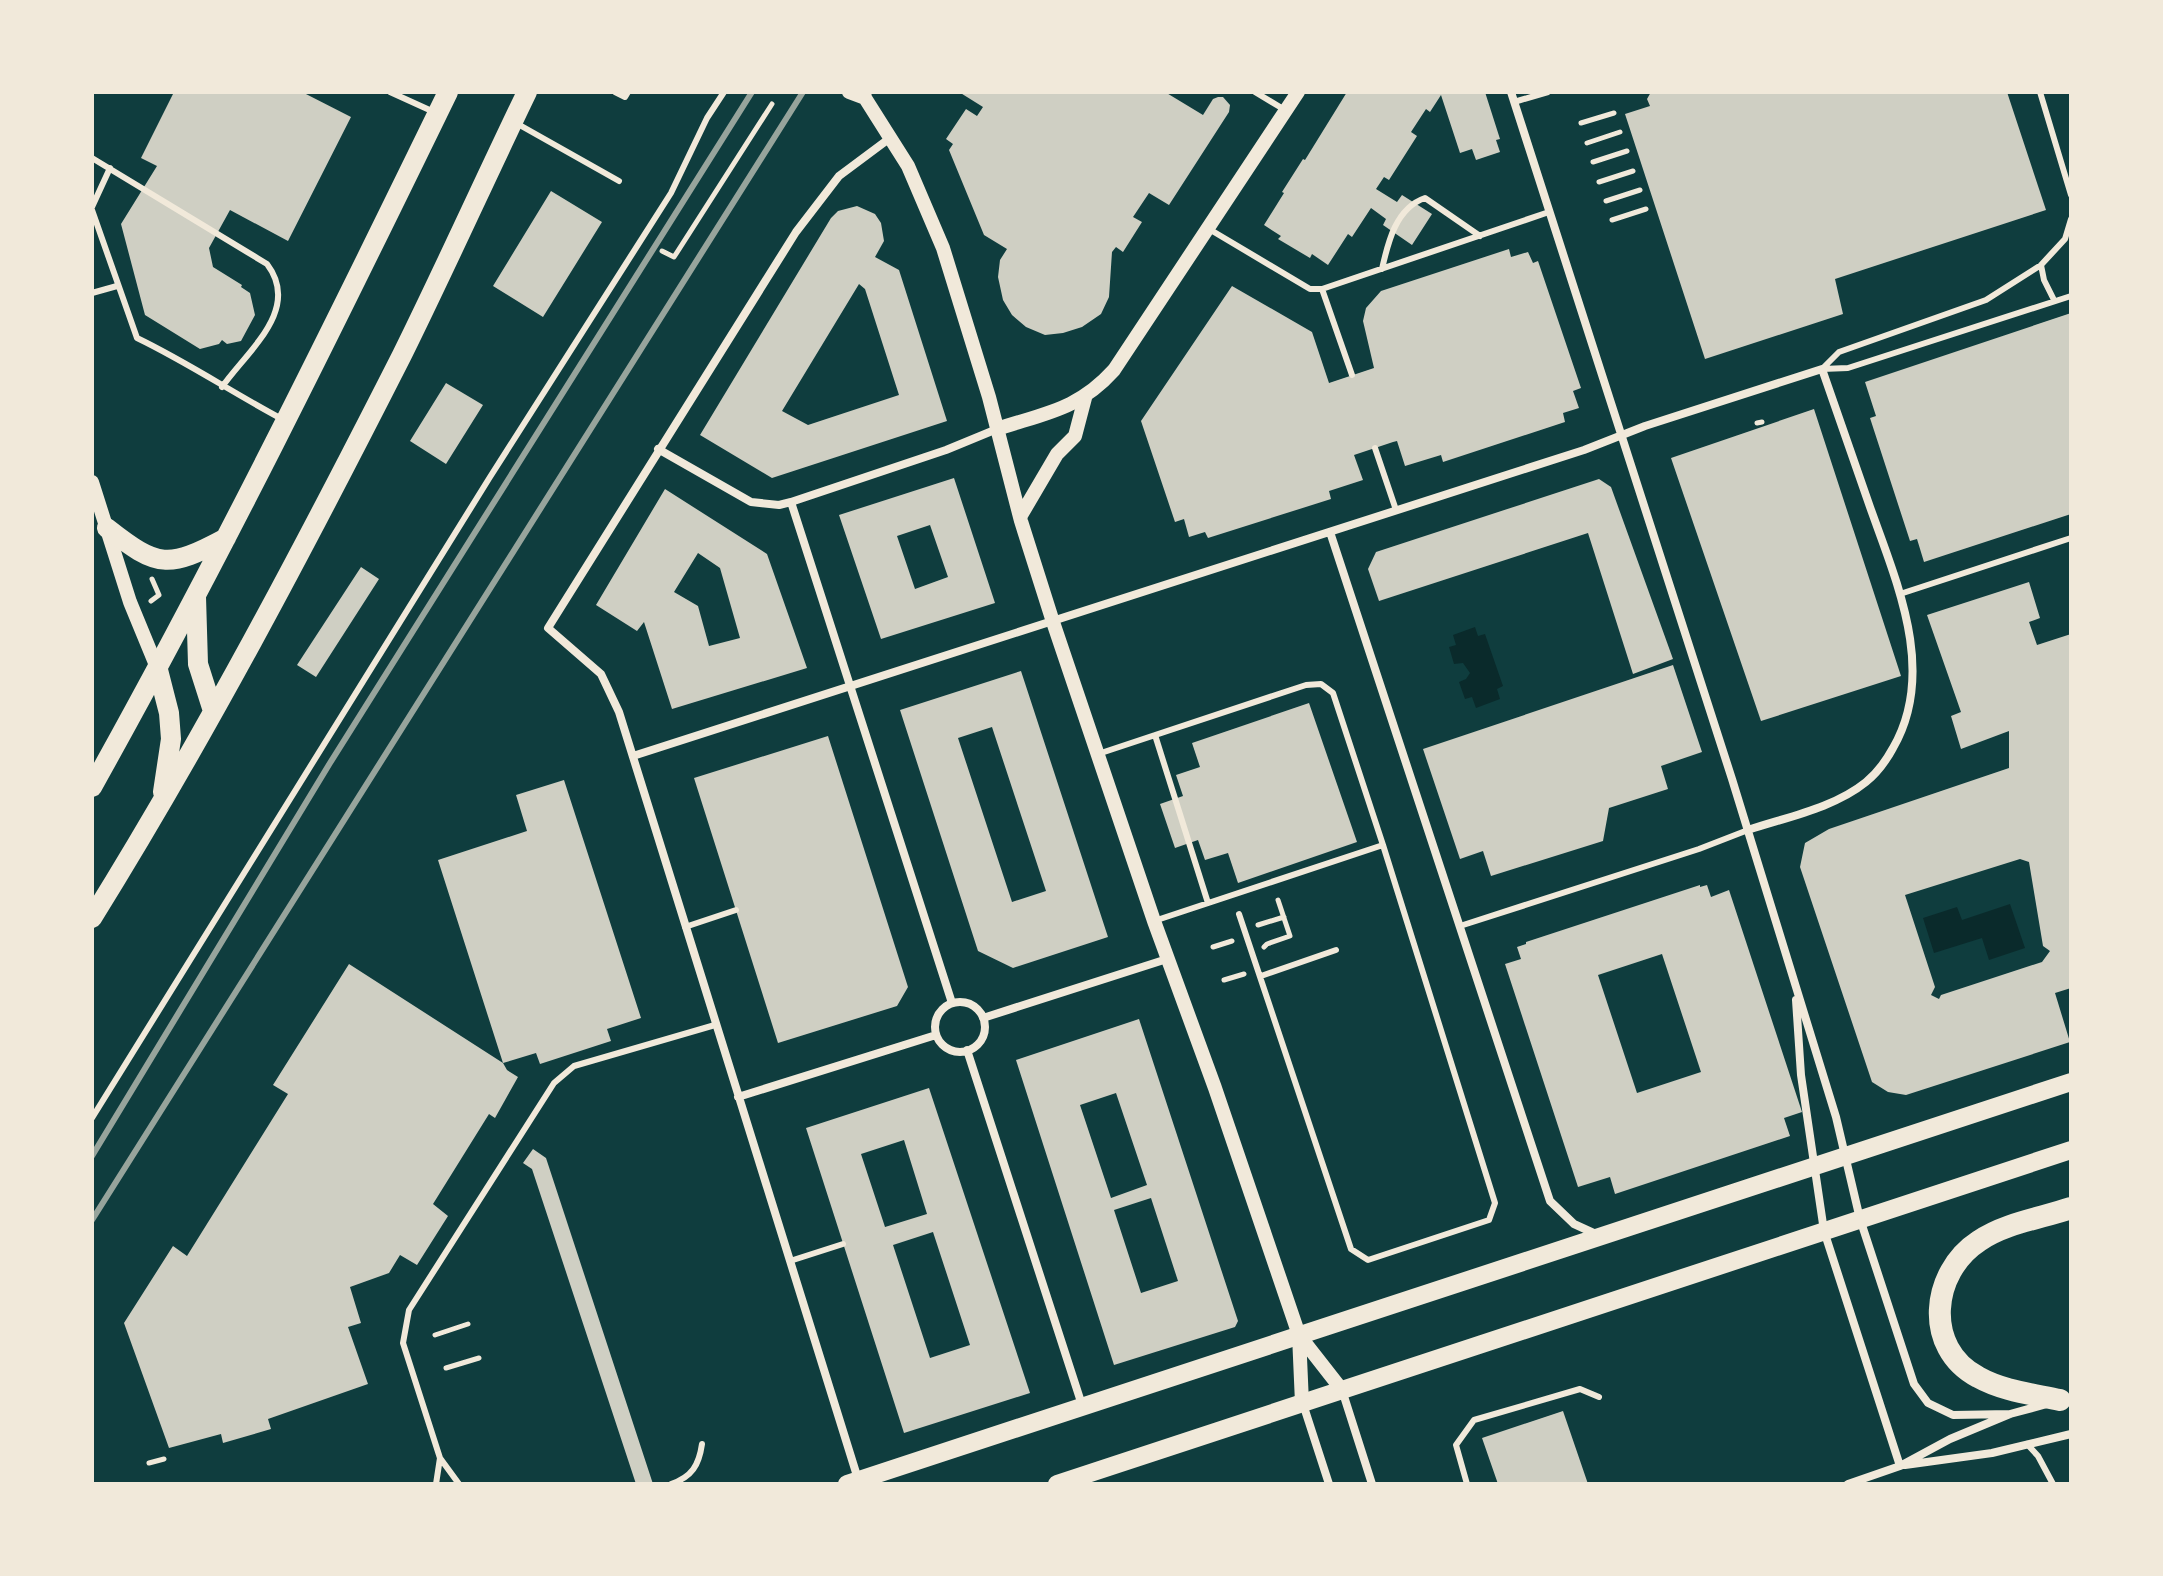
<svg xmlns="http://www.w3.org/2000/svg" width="2163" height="1576" font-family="'DejaVu Sans',sans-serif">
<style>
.water{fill:#0a2a2b}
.building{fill:#cfcfc3;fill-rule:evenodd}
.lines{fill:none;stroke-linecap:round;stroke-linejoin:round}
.path{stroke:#f1e9da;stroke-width:5}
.service{stroke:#f1e9da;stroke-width:6}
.minor{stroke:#f1e9da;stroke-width:8}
.tertiary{stroke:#f1e9da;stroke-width:14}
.primary{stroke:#f1e9da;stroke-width:18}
.trunk{stroke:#f1e9da;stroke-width:20}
.motorway{stroke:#f1e9da;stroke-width:22}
.rail{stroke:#97a49c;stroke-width:6}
</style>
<rect width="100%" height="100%" fill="#0f3d3e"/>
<path class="water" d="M1475 627 1478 636 1485 634 1503 686 1497 689 1500 699 1476 708 1472 697 1465 699 1459 682 1466 679 1470 673 1463 663 1454 664 1449 647 1456 645 1453 635Z
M2010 904 2025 948 1989 960 1982 938 1934 953 1923 918 1957 907 1962 920Z"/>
<path class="building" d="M174 92H302L351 117 288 241 230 210 209 248 213 267 242 285 241 287 250 293 255 315 241 341 227 344 222 340 219 344 200 349 145 315 121 224 157 166 141 158Z
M959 92H1165L1203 115 1213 99 1218 97H1223L1230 105 1229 112 1169 205 1149 193 1133 217 1142 222 1123 252 1116 247 1112 252 1109 297 1101 314 1082 327 1063 333 1045 335 1026 327 1012 315 1003 300 998 277 1000 260 1007 249 984 235 949 150 953 144 946 139 966 109 977 116 983 107Z
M1347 92H1485L1500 139 1496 140 1500 152 1476 160 1472 149 1460 153 1441 95 1430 112 1426 109 1411 132 1417 136 1389 180 1384 177 1376 189 1397 202 1402 195 1432 214 1412 245 1383 225 1386 219 1371 208 1352 237 1348 234 1328 265 1312 254 1310 258 1278 239 1281 236 1264 225 1284 193 1282 192 1303 159 1305 160Z
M1651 92H2007L2046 210 1835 279 1843 314 1705 359 1625 114 1650 106 1647 99Z
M551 191 602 222 543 317 493 286Z
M857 206 875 214 881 223 884 241 875 257 899 270 947 421 772 478 700 435 831 218 838 211ZM859 284 865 289 899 395 808 425 782 411Z
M1509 249 1511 257 1528 252 1533 263 1538 261 1581 388 1573 391 1579 408 1563 413 1565 422 1443 462 1441 455 1405 466 1397 441 1393 442 1354 455 1363 480 1329 491 1331 499 1208 538 1205 532 1189 537 1184 519 1175 522 1141 421 1232 286 1312 332 1329 383 1374 368 1363 321 1366 308 1381 291Z
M2071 313V514L1924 562 1917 539 1910 541 1870 418 1876 416 1865 382Z
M446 383 483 405 446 464 410 441Z
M1814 409 1901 676 1761 721 1671 458Z
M954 478 995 603 881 639 839 515ZM930 525 948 577 915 589 897 536Z
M1599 479 1611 487 1673 659 1633 674 1588 533 1379 601 1368 569 1376 552Z
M665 489 767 554 807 668 672 709 644 622 637 631 596 605ZM698 553 720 568 740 638 709 646 698 606 674 592Z
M361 567 379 579 316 677 297 665Z
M2029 582 2040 618 2029 622 2037 645 2071 634V988L2055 993 2070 1042 1906 1095 1888 1092 1872 1082 1800 867 1805 843 1829 829 2009 768V731L1961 749 1951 716 1961 712 1927 615ZM2020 859 2029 862 2043 946 2050 951 2042 962 1941 995 1939 999 1931 995 1935 987 1905 895Z
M1673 665 1702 752 1661 766 1668 789 1609 808 1603 841 1491 876 1483 851 1460 859 1423 749Z
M1021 671 1108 937 1013 968 978 951 900 710ZM992 727 1046 891 1012 902 958 738Z
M1309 703 1357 842 1238 883 1228 853 1205 860 1198 840 1175 848 1160 804 1183 796 1176 775 1200 767 1192 743Z
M828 736 908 987 897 1006 778 1043 694 778Z
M564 780 641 1018 607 1029 611 1041 540 1064 536 1053 503 1063 507 1070 518 1077 495 1118 489 1114 433 1204 448 1216 417 1265 400 1255 389 1273 350 1287 361 1323 348 1327 368 1384 268 1419 271 1429 223 1443 221 1434 169 1448 124 1323 173 1246 187 1256 288 1094 273 1085 349 964 503 1063 438 860 527 831 516 795Z
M1700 885V887L1707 885 1711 897 1729 890 1802 1112 1784 1118 1790 1136 1615 1194 1610 1177 1578 1187 1505 964 1521 959 1517 947 1526 944V942ZM1662 954 1701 1072 1637 1093 1598 975Z
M1139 1019 1238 1321 1235 1327 1114 1365 1016 1060ZM1116 1093 1147 1185 1111 1198 1080 1105ZM1151 1198 1178 1281 1141 1293 1114 1210Z
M929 1088 1030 1393 904 1433 806 1128ZM904 1140 927 1214 885 1227 861 1154ZM933 1232 970 1345 930 1358 893 1245Z
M533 1149 546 1158 653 1484H636L532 1169 523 1163Z
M1563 1411 1588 1484H1498L1482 1438Z"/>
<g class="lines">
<path class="path" d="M1581 123 1614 113
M1587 143 1620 132
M1593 162 1627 151
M1599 182 1633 171
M1606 201 1640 190
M1612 220 1646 209
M662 251 674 257 772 104
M1757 423 1762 422
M151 601 159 595 152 579
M1258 925 1284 917
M1213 947 1232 941
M1264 947 1267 944 1290 936 1278 900
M1224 980 1244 974
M435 1335 468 1324
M446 1368 479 1358
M149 1463 164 1459"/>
<path class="service" d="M390 92 434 112
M615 92 625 97 628 92
M1255 92 1285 110
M2040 92 2071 195
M1514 102 1548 92
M516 123 619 181
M92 158 267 264C302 310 246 352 222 387
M92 207 110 168
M92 210 137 338C187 362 233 393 282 419
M1209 229 1310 289H1322L1549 212
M2041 265 2044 280 2054 300
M1382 269C1388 242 1396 208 1425 198L1480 236
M1322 289 1352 375
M92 293 117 286
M1822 369 1839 352 1986 300 2041 265 2065 239 2071 219
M1822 369 1848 368 2071 296
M1375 448 1396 510
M1900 594 2071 538
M1155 735 1208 903
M1098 754 1306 685 1321 684 1333 693 1383 845 1154 921
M1239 914 1351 1249 1368 1260 1489 1220 1495 1203 1383 845
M1460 926 1699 849 1748 830
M685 927 736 910
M1261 976 1336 950
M92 1118 490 477 671 193 707 118 724 92
M790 1261 843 1244
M2027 1444 2038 1456 2053 1484
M436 1484 440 1458
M459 1484 440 1458 403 1343 409 1310 554 1083 574 1066 715 1025
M671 1484C692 1477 699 1465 702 1444
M1467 1484 1456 1445 1474 1420 1580 1389 1599 1397"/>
<path class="minor" d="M1511 92 1732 779 1836 1117 1860 1219 1914 1384 1928 1403 1953 1415 2010 1414
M658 449 751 502 779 505 791 502 952 1003
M791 502 946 450 997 429
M1330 532 1550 1201 1574 1224 1598 1235
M633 756 1584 450 1645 426 1822 369C1838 415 1854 461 1870 507 1897 583 1937 672 1893 748 1886 761 1877 773 1866 782 1834 808 1787 817 1748 830
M1796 1000 1801 1075 1824 1231 1900 1466
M935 1027a25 25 0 1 1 50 0a25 25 0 1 1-50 0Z
M983 1018 1167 959
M967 1050 1082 1405
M738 1097 936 1035
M1342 1390 1372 1484
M1303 1404 1329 1484
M1905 1465 1992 1453 2071 1434
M858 1479 619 712 601 674 548 628 796 232 839 176 890 138
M1848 1484 1900 1466 1950 1439 2010 1414 2047 1404"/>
<path class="tertiary" d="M849 92 865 98
M864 92 865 98 908 166 943 248 989 397 1021 521 1053 622 1154 921 1215 1088 1299 1335 1302 1403
M997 429C1045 413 1078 410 1114 370L1298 92
M92 482 130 602 158 670
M1020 517 1057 454 1075 436 1085 398
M1299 1335 1342 1390"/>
<path class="primary" d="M847 1484 2071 1082
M1057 1484 2071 1150"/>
<path class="trunk" d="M107 528C158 568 168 569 226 538
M196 597 198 664 213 711
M158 670 169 713 171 739 163 792
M92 787C219 560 334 326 448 92
M92 918C205 736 305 546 402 355 445 268 485 179 527 92"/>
<path class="motorway" d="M2060 1400C2032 1394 2003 1391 1978 1377 1923 1348 1931 1272 1979 1241 2005 1223 2042 1218 2071 1208"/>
<path class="rail" d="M92 1156 330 763 752 92
M92 1220 803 92"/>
</g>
<rect width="2163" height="1576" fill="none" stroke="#f1e9da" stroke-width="188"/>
</svg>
